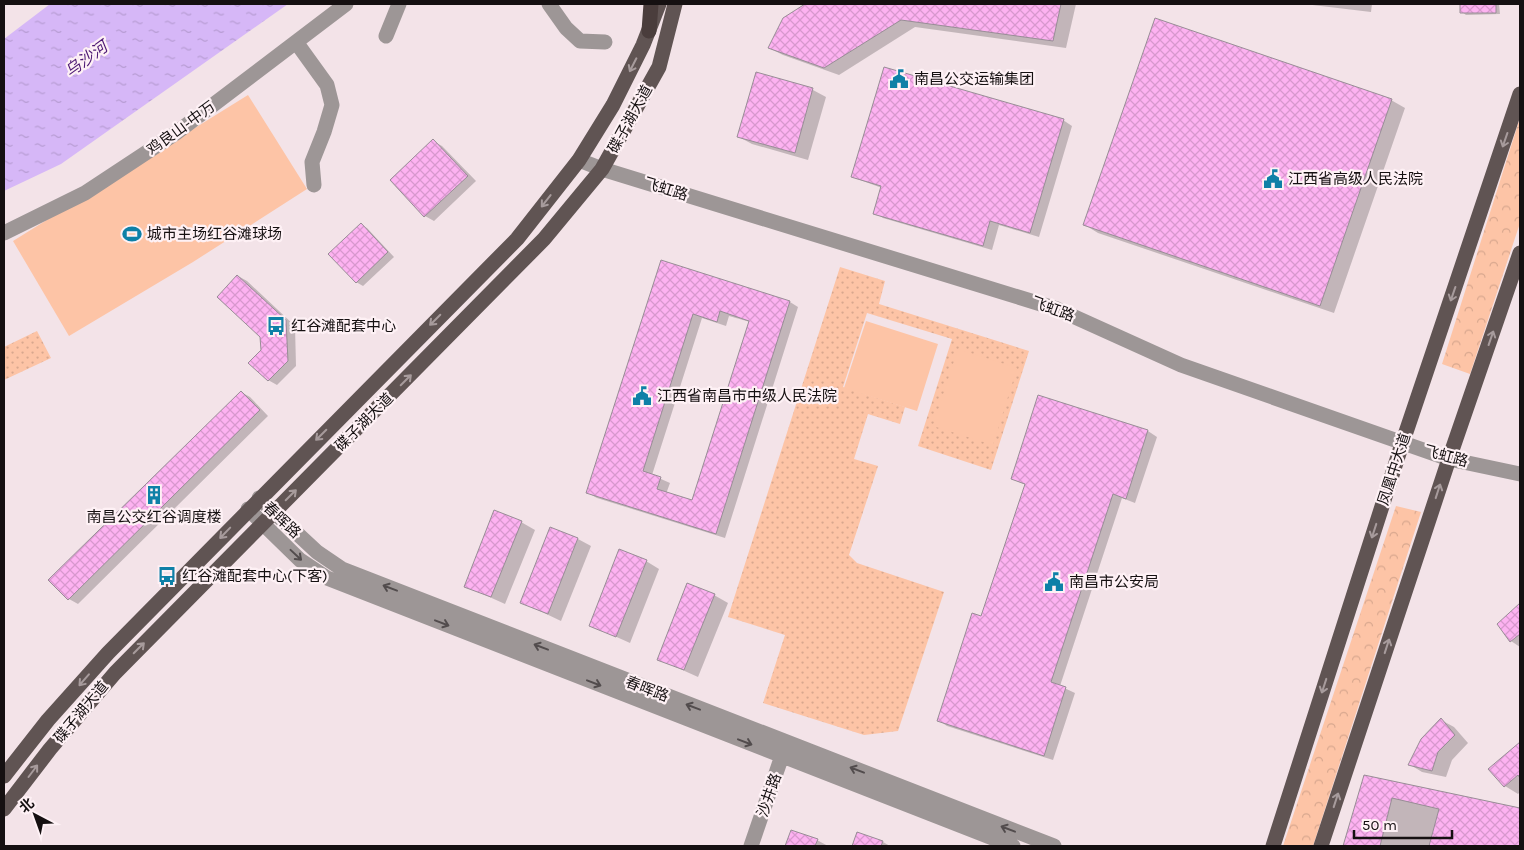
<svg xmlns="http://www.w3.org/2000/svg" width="1524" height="850" font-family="Karla,'Noto Sans SC',sans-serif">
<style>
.grass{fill:url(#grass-dots)}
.park{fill:url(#park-crowns)}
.pitch{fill:#fdc4a6}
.water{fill:url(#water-ripples)}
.shadow{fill:#0003;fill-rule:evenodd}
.building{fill:url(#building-cross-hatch);stroke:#988d96;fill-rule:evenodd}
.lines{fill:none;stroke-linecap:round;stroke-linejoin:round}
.minor{stroke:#9d9696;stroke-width:15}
.major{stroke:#605453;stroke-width:15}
.highway{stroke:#4a3d3c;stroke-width:15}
.oneway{stroke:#a79b9c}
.oneway2{stroke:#524c4d}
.labels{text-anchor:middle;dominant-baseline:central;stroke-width:4.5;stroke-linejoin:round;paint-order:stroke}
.poi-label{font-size:15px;fill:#151011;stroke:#fef1f5;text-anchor:start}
.street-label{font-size:15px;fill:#151011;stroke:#fef1f5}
.water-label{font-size:16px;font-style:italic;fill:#4c1773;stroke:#fef1f5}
</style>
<defs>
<pattern id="grass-dots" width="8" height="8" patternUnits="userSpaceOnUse" patternTransform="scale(1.25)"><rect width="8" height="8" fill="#fdc4a6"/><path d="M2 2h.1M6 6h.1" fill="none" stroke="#d8a78e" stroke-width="1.8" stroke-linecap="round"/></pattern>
<pattern id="park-crowns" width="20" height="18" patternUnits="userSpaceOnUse" patternTransform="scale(1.25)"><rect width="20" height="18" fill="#fdc4a6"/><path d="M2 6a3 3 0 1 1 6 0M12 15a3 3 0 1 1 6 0" fill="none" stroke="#d8a78e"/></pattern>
<pattern id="water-ripples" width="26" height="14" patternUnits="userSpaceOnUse" patternTransform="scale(1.25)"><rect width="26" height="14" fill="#d6b7f7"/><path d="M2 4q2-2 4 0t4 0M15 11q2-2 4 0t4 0" fill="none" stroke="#b79cd3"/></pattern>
<pattern id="building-cross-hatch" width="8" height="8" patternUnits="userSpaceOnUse" patternTransform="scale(1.25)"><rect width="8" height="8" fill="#fdb2f1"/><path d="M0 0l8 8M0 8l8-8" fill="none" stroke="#d898ce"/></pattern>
</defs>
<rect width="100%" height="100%" fill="#f3e3e8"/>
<path class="grass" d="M840 267 885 281 879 304 1029 351 991 470 918 446 952 339 867 313 843 387 905 407 900 424 868 414 854 459 878 466 849 555 857 563 944 592 898 731 864 735 763 703 785 635 728 617Z
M37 331 51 358 4 380V347Z"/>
<path class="park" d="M1520 118V223L1470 374 1442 364Z
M1396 506 1421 512 1313 846H1283Z"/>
<path class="pitch" d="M248 95 307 189 193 262 69 336 13 241Z
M866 321 938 344 917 411 844 388Z
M958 349 1017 368 993 445 933 426Z"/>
<path class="water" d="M50 4H288L61 164 4 191V39Z"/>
<path class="shadow" d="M807 4H1076L1066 48 915 27 839 75 783 55 769 48 784 19Z
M1304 4H1372L1371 12Z
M1461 4H1499L1500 14 1466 15 1462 12Z
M757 74 813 90 826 97 808 160 752 144 739 137Z
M1391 100 1405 108 1334 313 1098 233 1085 225Z
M1063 120 1072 126 1039 237 999 225 992 250 883 218 875 213 882 188 852 177Z
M433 141 442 146 476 181 434 221 425 216Z
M361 225 367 228 394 257 363 286 356 282Z
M661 262 790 302 798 307 725 538 597 498 588 493ZM729 316 750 322 693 502 666 494 670 483 652 475 702 318 726 326Z
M238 276 247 281 295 326 296 366 277 385 268 380 262 351 261 337Z
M241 392 250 397 268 416 78 604 69 599Z
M1148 431 1157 437 1135 503 1122 498 1060 686 1075 693 1053 760 947 726 938 720 982 618 1026 485 1012 479Z
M521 522 535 530 505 604 465 586Z
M578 539 591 546 561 621 521 602Z
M646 561 659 569 630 643 590 625Z
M714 595 728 603 698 677 658 659Z
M1520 605V647L1511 641 1499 624Z
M1441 720 1454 727 1468 743 1452 760 1446 777 1422 772 1409 764Z
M1520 743V792L1518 794 1505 786 1490 769Z
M1365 777 1520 810V846H1344Z
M792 831 817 840 828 846H786Z
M858 834 883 842 890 846H854Z"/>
<path class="building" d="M805 4H1061L1053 41 901 20 824 68 768 48 783 18Z
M1460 4H1496V13H1460Z
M1155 18 1392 99 1320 306 1083 225Z
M884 67 1064 119 1030 233 990 221 983 246 873 214 881 186 851 177Z
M756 72 813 88 795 153 737 137Z
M433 139 468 176 424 217 390 180Z
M361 223 388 252 356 283 328 254Z
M661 260 790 301 716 534 586 493ZM720 311 749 321 692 500 657 489 661 477 643 471 693 314 717 322Z
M237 275 286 320 288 361 268 381 248 363 261 350 260 337 217 297Z
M241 391 260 410 68 600 48 580Z
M1038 395 1148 430 1126 499 1113 494 1051 682 1066 687 1044 756 937 721 972 613 981 616 1025 484 1011 479Z
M494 510 522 521 491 597 464 587Z
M550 527 578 538 548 614 520 603Z
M619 549 647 560 616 637 589 626Z
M687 583 715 594 684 670 657 660Z
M1520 603V634L1510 642 1497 624Z
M1441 718 1455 735 1438 752 1432 771 1408 765 1421 739Z
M1520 742V778L1518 775 1504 787 1488 769Z
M1364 775 1520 808V846H1343Z
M1392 798 1439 809 1429 846H1380Z
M791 830 818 839 815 846H785Z
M857 832 883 841 881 846H852Z"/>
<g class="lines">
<path class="minor" d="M549 4 566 28 580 41 605 42
M386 36 399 4
M296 42 327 85 332 105 324 132 312 162 314 185
M579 160 602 169 1057 309 1181 365 1449 459 1520 474
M4 233 85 193 176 133 346 4
M259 498 317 552 342 569 1054 846
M248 509 300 560 327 578 1013 846
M751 846 785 747"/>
<path class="major" d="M4 776 48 720 108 653 517 239 579 160 613 105 643 45 659 4
M4 809 50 749 115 673 544 239 602 169 659 67 675 4
M1273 846 1402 444 1520 94
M1321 846 1449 459 1520 253"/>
<path class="highway" d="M649 31 651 4"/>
</g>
<defs><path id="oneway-shaft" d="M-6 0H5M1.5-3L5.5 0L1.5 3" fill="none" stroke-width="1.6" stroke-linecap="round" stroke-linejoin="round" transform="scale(1.25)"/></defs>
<g class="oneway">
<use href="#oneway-shaft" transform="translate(633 65) rotate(117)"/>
<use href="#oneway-shaft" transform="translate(1505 140) rotate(109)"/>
<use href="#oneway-shaft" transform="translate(546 201) rotate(128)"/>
<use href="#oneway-shaft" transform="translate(1453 294) rotate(109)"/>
<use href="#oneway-shaft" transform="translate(435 320) rotate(135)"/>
<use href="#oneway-shaft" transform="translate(1491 338) rotate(-71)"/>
<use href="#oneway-shaft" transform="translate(406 380) rotate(-45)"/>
<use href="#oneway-shaft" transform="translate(321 435) rotate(135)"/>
<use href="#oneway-shaft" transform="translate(1438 491) rotate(-72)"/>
<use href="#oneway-shaft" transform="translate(291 495) rotate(-45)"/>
<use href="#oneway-shaft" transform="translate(1374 531) rotate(108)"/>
<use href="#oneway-shaft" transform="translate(225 533) rotate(134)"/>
<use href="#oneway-shaft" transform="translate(1387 646) rotate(-72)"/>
<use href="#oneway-shaft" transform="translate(139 648) rotate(-45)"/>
<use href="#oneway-shaft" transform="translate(84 680) rotate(131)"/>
<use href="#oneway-shaft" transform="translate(1324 686) rotate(108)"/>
<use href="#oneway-shaft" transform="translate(33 771) rotate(-53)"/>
<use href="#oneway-shaft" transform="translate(1336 800) rotate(-72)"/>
</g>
<g class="oneway2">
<use href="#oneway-shaft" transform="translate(296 555) rotate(43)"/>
<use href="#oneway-shaft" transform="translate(390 588) rotate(-159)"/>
<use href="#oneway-shaft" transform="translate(442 623) rotate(21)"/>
<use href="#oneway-shaft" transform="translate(541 647) rotate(-159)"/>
<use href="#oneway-shaft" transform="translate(594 683) rotate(21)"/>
<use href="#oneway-shaft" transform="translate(693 707) rotate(-159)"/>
<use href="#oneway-shaft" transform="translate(745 742) rotate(21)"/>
<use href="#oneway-shaft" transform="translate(857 770) rotate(-159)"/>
<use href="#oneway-shaft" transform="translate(1008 829) rotate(-159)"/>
</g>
<defs>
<g id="civic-bare" transform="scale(1.5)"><path d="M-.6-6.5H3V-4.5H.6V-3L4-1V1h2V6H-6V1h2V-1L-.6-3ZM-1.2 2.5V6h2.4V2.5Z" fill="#0e80a7" stroke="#fef1f5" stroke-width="2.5" paint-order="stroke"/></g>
<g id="stadium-bare" transform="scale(1.5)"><path d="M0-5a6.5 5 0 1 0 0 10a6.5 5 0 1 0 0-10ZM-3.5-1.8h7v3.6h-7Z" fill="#0e80a7" stroke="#fef1f5" stroke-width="2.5" paint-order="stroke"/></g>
<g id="bus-bare" transform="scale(1.5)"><path d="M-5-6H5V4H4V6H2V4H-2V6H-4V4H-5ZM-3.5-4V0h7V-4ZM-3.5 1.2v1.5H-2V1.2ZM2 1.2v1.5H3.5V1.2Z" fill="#0e80a7" stroke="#fef1f5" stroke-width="2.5" paint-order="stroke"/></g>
<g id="building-bare" transform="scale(1.5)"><path d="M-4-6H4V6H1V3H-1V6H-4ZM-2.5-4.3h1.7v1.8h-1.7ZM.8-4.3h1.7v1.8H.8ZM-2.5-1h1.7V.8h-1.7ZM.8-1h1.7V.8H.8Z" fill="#0e80a7" stroke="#fef1f5" stroke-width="2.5" paint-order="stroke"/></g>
</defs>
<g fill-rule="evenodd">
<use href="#civic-bare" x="899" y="79"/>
<use href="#civic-bare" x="1273" y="179"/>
<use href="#stadium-bare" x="132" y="234"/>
<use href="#bus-bare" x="276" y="326"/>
<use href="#civic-bare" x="642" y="396"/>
<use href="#building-bare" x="154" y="495"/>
<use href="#bus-bare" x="167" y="576"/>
<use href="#civic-bare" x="1054" y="582"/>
</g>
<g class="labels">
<g class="poi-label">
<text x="914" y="79">南昌公交运输集团</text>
<text x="1288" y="179">江西省高级人民法院</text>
<text x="147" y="234">城市主场红谷滩球场</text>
<text x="291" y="326">红谷滩配套中心</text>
<text x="657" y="396">江西省南昌市中级人民法院</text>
<text x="154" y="517" text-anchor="middle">南昌公交红谷调度楼</text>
<text x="182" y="576">红谷滩配套中心(下客)</text>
<text x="1069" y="582">南昌市公安局</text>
</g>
<g class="street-label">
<text transform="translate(630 119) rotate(-61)">碟子湖大道</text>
<text transform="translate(181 128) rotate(-36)">鸡良山-中万</text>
<text transform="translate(666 189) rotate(17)">飞虹路</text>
<text transform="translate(1053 309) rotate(20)">飞虹路</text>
<text transform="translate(364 422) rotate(-45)">碟子湖大道</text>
<text transform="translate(1446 456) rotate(15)">飞虹路</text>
<text transform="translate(1394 469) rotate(-72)">凤凰中大道</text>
<text transform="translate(282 520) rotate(43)">春晖路</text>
<text transform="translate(647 689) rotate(21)">春晖路</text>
<text transform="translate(81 712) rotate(-50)">碟子湖大道</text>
<text transform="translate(769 795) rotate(-71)">沙井路</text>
</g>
<g class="water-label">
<text transform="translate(86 59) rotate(-36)">乌沙河</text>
</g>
</g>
<rect width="1524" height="850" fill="none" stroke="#151011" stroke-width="10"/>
<g transform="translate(35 815) rotate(319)" stroke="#fef1f5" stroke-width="4" paint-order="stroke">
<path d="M0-4L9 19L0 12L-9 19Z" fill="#151011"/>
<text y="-8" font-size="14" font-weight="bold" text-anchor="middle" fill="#151011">北</text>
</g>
<path d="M1354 830v8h98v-8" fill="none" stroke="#151011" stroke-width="2.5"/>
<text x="1362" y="830" font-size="15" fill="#151011" stroke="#fef1f5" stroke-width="4" paint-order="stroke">50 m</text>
</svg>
